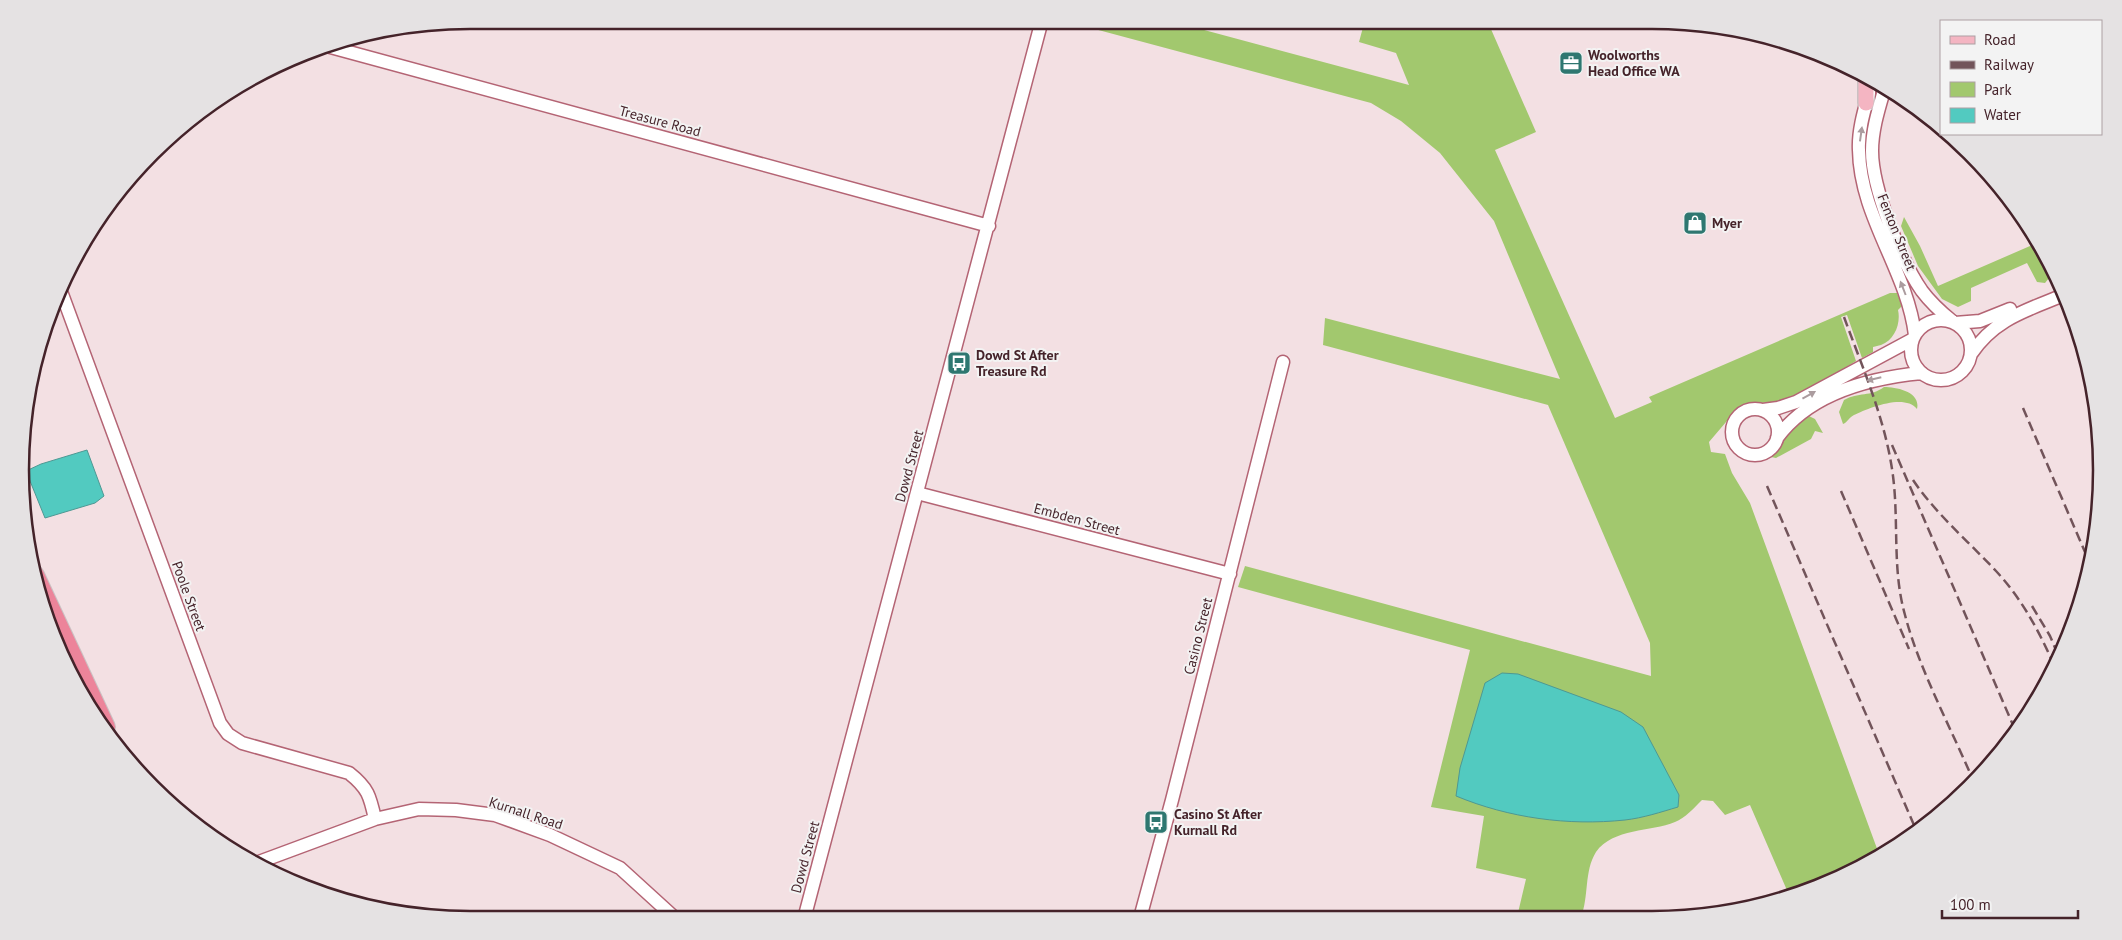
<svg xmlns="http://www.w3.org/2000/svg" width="2122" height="940" font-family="'PT Sans',sans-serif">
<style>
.green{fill:#a2c86e}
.water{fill:#52cac0;stroke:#4e9893}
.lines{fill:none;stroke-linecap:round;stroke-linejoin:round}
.minor-casing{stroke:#b46474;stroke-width:15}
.major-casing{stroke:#cbc1c3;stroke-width:18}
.highway-casing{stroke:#cbc1c3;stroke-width:20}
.minor{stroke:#fff;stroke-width:12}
.major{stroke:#f4b5c2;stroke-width:15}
.highway{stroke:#ec849a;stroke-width:18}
.rail{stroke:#72545a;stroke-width:2.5;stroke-dasharray:10 5;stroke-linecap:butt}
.oneway{fill:#ab9c9f}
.labels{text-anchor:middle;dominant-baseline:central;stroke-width:4;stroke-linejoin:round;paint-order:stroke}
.poi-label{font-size:14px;font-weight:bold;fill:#45232a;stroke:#f3f3f3;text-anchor:start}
.street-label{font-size:14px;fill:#45232a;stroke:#f3f3f3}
.rim{fill:none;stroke:#45232a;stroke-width:2.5}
</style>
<rect width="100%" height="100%" fill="#f3e0e3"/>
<path class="green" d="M1061 20H1167L1409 85 1396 53 1359 42 1365 20H1487L1536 132 1495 150 1615 418 1652 402 1649 397 1890 293H1897L1902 306 1898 310C1901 323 1895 340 1881 345 1878 346 1876 346 1873 347V352L1862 358 1847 315 1841 317 1856 361 1807 392 1789 400 1743 405 1732 415 1709 442 1711 452 1725 454 1732 473 1750 503 1879 854 1824 886 1789 895 1750 805 1725 815 1713 801 1702 800C1694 808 1685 818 1675 822 1651 832 1613 828 1596 852 1584 871 1589 897 1581 917H1517L1526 879 1476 868 1484 816 1431 807 1470 650 1238 587 1245 566 1651 676 1650 643 1548 405 1323 345 1325 318 1560 379 1494 221 1440 153 1401 121 1371 103Z
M1904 217 1920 246 1938 286 2030 246 2039 247 2053 269 2049 278 2045 283 2037 282 2027 263 1971 288V301L1958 307 1942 299 1918 266 1901 226Z
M1884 387C1897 387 1921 392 1917 409 1905 393 1868 408 1854 415 1848 418 1848 422 1843 424L1839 412 1844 400C1858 392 1871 397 1884 387Z
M1809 416 1815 419 1823 433 1815 431 1811 439 1776 458 1771 457 1773 450 1802 418Z"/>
<path class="water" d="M87 450 104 496 95 503 45 518 26 471 41 464Z
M1502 673 1518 674 1621 712 1643 727 1679 795 1678 807C1661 812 1643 818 1625 820 1568 826 1509 818 1456 796L1460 768 1485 683Z"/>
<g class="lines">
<g class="minor-casing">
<path id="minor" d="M323 45 989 226
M1885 87C1879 108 1872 129 1872 151 1872 188 1901 261 1922 291 1931 303 1941 312 1952 321
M1869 93C1864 111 1858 131 1859 150 1860 217 1907 270 1915 335
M62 294 220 723 228 734 242 743 349 773C368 788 370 796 375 819
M1911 350a30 30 0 1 1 60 0a30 30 0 1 1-60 0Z
M1955 323 1980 321 2010 309
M1971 354C1995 318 2028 310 2066 294
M1732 432a23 23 0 1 1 46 0a23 23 0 1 1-46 0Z
M1763 410 1778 408 1796 402 1913 339
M1777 438C1810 393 1869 378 1922 373
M917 493 1230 574
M259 862 375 819 419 809 456 810 495 815 550 835 620 868 676 919
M1140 918 1172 800 1283 362
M804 919 1042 20"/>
</g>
<g class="major-casing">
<path id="major" d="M1866 76V103"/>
</g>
<g class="highway-casing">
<path id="highway" d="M35 575 106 727"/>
</g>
<use href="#minor" class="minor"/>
<use href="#major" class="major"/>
<use href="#highway" class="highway"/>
<path class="rail" d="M1844 317C1863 369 1886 421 1893 476 1899 523 1892 569 1905 615 1919 669 1951 728 1973 780
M2023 408 2091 566
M1892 445 2016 732
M1913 480C1936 514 1968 541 1996 571 2022 599 2039 631 2054 665
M1767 486 1917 832
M1841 491 1909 649
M2032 606 2050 636 2059 657"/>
</g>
<defs><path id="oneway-solid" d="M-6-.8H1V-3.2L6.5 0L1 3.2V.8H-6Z" transform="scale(1.25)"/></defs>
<g class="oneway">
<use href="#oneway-solid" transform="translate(1861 134) rotate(-82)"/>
<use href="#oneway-solid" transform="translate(1903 288) rotate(-111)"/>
<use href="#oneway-solid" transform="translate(1874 379) rotate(167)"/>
<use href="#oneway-solid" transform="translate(1809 395) rotate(-29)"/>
</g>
<defs>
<g id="office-square" transform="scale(1.25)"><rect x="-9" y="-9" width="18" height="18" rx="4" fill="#2e7770" stroke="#f3f3f3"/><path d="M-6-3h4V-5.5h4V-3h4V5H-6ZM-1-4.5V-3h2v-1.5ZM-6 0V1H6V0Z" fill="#fff"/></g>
<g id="shop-square" transform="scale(1.25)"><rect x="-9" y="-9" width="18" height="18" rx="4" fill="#2e7770" stroke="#f3f3f3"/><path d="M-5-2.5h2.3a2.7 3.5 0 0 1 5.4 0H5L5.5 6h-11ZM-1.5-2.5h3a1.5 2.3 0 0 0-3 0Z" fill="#fff"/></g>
<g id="bus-square" transform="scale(1.25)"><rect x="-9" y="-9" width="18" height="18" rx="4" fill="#2e7770" stroke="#f3f3f3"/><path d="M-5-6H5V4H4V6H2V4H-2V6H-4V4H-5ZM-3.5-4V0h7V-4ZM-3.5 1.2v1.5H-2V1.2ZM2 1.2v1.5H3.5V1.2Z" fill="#fff"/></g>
</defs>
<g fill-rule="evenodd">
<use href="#office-square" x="1571" y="63"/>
<use href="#shop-square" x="1695" y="223"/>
<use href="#bus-square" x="959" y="363"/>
<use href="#bus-square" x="1156" y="822"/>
</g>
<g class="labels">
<g class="poi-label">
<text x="1588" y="55">Woolworths<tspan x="1588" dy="16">Head Office WA</tspan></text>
<text x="1712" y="223">Myer</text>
<text x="976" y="355">Dowd St After<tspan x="976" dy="16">Treasure Rd</tspan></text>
<text x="1174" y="814">Casino St After<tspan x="1174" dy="16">Kurnall Rd</tspan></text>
</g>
<g class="street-label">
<text transform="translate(660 121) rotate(15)">Treasure Road</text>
<text transform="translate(1897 232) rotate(68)">Fenton Street</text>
<text transform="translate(909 466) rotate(-75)">Dowd Street</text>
<text transform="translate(1077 519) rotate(15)">Embden Street</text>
<text transform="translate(189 596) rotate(70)">Poole Street</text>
<text transform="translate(1198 636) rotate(-76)">Casino Street</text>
<text transform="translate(526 813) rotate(18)">Kurnall Road</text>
<text transform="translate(805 857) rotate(-75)">Dowd Street</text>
</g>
</g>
<path d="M0 0H2122V940H0ZM470 29H1652A441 441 0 0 1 2093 470V470A441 441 0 0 1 1652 911H470A441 441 0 0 1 29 470V470A441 441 0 0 1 470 29Z" fill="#e5e2e3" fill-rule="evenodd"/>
<path class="rim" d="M470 29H1652A441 441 0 0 1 2093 470V470A441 441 0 0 1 1652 911H470A441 441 0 0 1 29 470V470A441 441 0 0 1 470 29Z"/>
<rect x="1940" y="20" width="162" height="115" fill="#f3f3f3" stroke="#ada0a3"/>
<rect x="1950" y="36" width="25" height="8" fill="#f4b5c2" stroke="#ada0a3"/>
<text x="1984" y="45" font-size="15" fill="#45232a">Road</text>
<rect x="1950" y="61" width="25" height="8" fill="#72545a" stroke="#ada0a3"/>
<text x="1984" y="70" font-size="15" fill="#45232a">Railway</text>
<rect x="1950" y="82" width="25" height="15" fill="#a2c86e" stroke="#ada0a3"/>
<text x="1984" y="95" font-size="15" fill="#45232a">Park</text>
<rect x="1950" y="108" width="25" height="15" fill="#52cac0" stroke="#ada0a3"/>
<text x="1984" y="120" font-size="15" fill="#45232a">Water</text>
<path d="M1942 910v8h136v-8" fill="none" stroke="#45232a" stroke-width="2.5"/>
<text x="1950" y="910" font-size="15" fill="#45232a" stroke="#f3f3f3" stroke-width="4" paint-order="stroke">100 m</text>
</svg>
